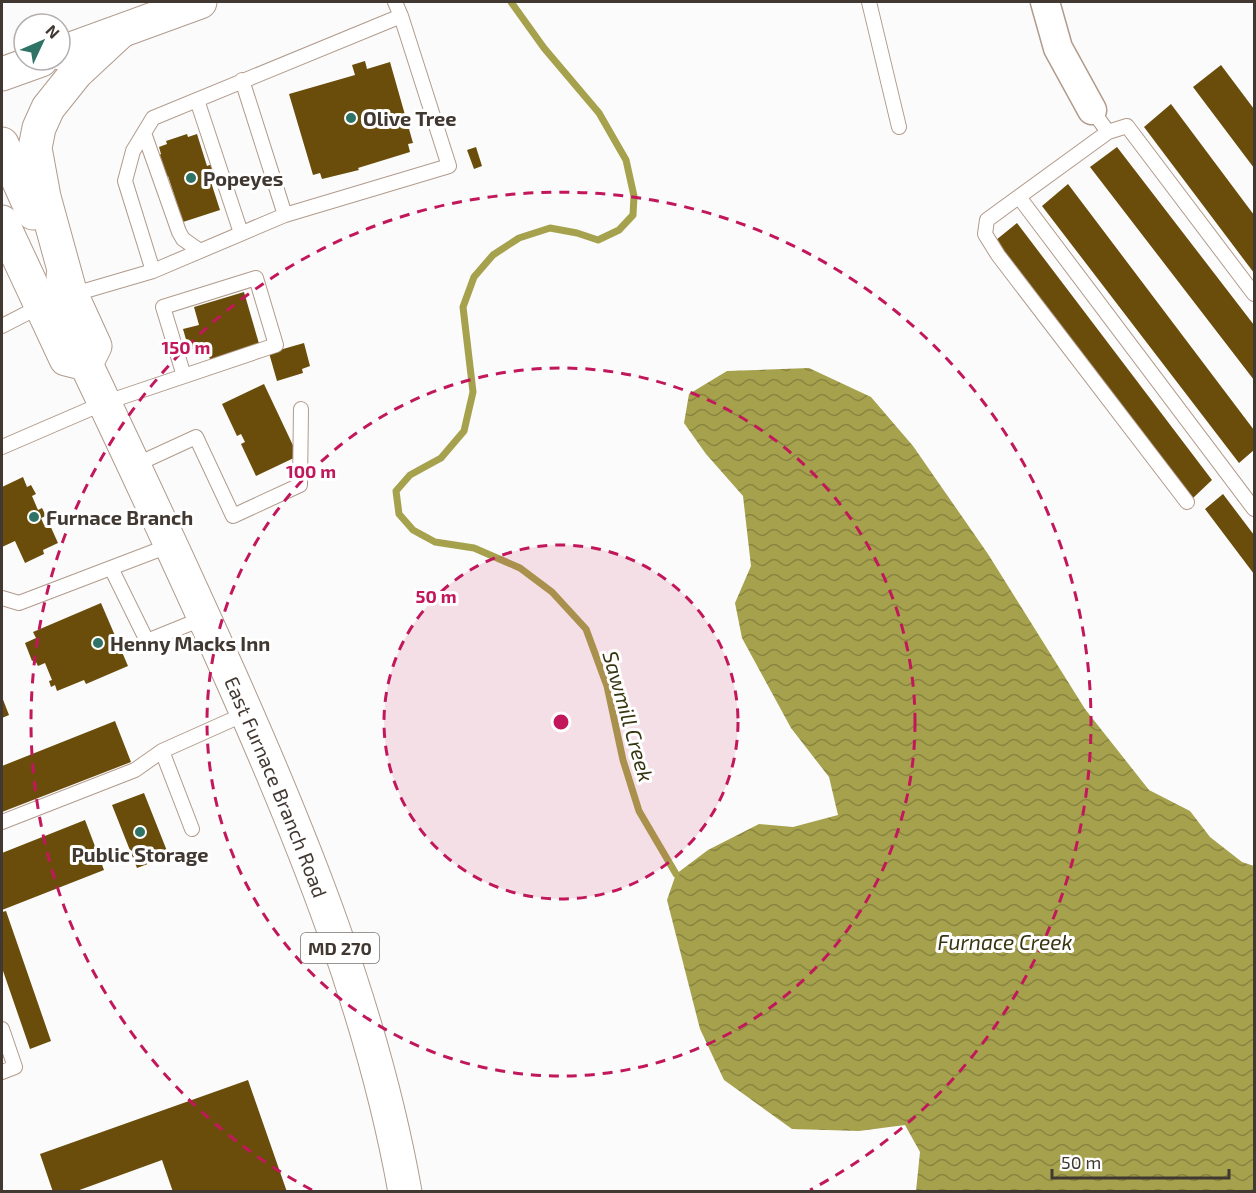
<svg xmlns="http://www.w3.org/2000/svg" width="1256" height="1193" font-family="'Exo 2',sans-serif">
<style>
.water{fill:url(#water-waves)}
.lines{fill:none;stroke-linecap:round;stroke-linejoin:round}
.stream{stroke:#a6a14c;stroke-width:7}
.building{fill:#6a4d0a}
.lane-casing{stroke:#b19b8c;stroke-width:16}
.street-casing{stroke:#b19b8c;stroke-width:31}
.primary-casing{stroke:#b19b8c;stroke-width:35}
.lane{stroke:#fff;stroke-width:14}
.street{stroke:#fff;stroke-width:28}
.primary{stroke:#fff;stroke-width:33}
.ring{fill:none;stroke:#c2185b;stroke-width:3;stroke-dasharray:10 8}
.poi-dot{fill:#2f7366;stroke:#fff;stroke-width:2}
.labels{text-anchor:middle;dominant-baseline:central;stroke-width:6;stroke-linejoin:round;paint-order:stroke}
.shield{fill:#fff;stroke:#7a7470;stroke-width:1.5}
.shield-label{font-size:18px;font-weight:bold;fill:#413832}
.poi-label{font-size:20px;font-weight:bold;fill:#413832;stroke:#fff;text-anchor:start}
.street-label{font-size:20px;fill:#413832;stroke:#fff}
.water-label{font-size:21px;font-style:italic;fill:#373510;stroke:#fff}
.centre{fill:#c2185b;stroke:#fff;stroke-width:3}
.ring-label{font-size:18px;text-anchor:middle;font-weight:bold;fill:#c2185b;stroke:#fff;stroke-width:6;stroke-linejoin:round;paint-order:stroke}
</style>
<defs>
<pattern id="water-waves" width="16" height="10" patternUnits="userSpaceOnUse" patternTransform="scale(1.5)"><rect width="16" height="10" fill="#a6a14c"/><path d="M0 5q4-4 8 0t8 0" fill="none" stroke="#898440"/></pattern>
</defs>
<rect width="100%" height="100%" fill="#fbfbfb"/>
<path class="water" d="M809 368 871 397 913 446 988 554 1085 709 1149 790 1190 811 1210 837 1242 862 1254 866V1191H916L920 1152 905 1125 859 1131 792 1129 724 1080 700 1029 667 900 676 874 708 850 759 824 793 827 838 815 829 777 791 728 742 638 735 603 751 566 743 496 706 454 684 423 689 394 727 371Z"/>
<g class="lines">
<path class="stream" d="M511 2 544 48 599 113 626 160 634 196 633 215 619 230 598 240 577 233 550 228 519 238 493 255 474 277 463 307 473 392 464 431 441 458 410 475 396 491 399 514 413 530 435 542 474 548 520 568 552 592 586 629 607 686 623 760 639 811 676 874"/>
</g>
<path class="building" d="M365 61 367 69 390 62 413 143 408 144 410 152 358 168 359 170 322 179 320 173 313 175 289 94 355 75 352 65Z
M1221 65 1254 109V168L1193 87Z
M1171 104 1254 215V273L1144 127Z
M187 134 188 137 197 134 207 166 212 164 216 177 210 179 220 210 183 222 168 176 165 177 158 156 161 154 159 147 167 144 166 141Z
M476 147 482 166 474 169 467 150Z
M1117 147 1254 325V380L1090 167Z
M1068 184 1254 430V450L1239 463 1042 206Z
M1017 223 1212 480 1193 498 996 240Z
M244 292 260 347 211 362 205 345 189 350 183 329 199 325 194 307Z
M304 343 310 366 302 369 303 373 277 381 269 353Z
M264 384 298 456 256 476 241 444 245 442 241 434 237 436 222 404Z
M23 477 27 487 31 485 36 494 32 496 38 510 42 508 46 516 41 518 44 525 49 523 58 543 43 550 44 554 25 563 15 541 2 547V487Z
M1223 494 1254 535V574L1205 509Z
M101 603 128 666 86 684 84 680 57 691 55 685 51 687 49 681 52 680 45 663 38 666 35 660 32 661 25 643 36 638 33 632Z
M2 697 9 715 2 718Z
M115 721 131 762 2 812V766Z
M144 793 169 856 137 868 112 805Z
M85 820 104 870 2 910V853Z
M6 911 51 1041 30 1049 2 968V912Z
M248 1080 287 1192H173L162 1160 74 1192H53L40 1154Z"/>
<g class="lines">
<g class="lane-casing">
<path id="lane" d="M869 2 899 127
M197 100 241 233
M1092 110 1108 132 987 220 985 234 998 255 1187 502
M1108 132 1127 126 1254 294
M144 133 179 232 183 239 200 251
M1019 197 1254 509
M285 215 449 166 401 16
M153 271 285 215 242 80
M71 295 153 271 125 181 133 151 153 118 401 16 395 2
M2 326 41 306
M2 447 104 403 276 345 256 278 163 307 184 376
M133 466 196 437 233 516 300 485 301 409
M111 568 147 641 204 618
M2 598 19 603 171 545
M162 751 192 829
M2 822 135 770 162 751 247 713
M2 1029 15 1067 2 1072"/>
</g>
<g class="street-casing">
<path id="street" d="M1045 2 1058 48 1092 110"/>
</g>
<g class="primary-casing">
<g id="primary">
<path d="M60 53 200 2"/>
<path d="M2 74 41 60"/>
<path d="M2 144 33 213"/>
<path d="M2 222 66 359 86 364"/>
<path d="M63 276 95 346 86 364"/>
<path d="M71 295 44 197 35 148 39 128 48 108 76 73 119 33"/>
<path id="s1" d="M86 364C135 467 183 570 229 673 303 839 373 1012 405 1192"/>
</g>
</g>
<use href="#lane" class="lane"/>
<use href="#street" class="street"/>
<use href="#primary" class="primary"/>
</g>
<circle cx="561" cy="722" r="177" fill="#c2185b" fill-opacity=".12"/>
<g class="ring">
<circle cx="561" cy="722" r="177"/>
<circle cx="561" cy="722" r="354"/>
<path d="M312 1190A530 530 0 1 1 810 1190"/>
</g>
<g class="poi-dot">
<circle cx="351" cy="118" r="6"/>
<circle cx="191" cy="178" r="6"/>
<circle cx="34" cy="517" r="6"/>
<circle cx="98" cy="643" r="6"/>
<circle cx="140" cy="832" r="6"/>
</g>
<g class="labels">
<rect class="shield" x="301" y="933" width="78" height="30" rx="4.5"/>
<g class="shield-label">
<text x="340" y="948">MD 270</text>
</g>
<g class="poi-label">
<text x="363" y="118">Olive Tree</text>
<text x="203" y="178">Popeyes</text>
<text x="46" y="517">Furnace Branch</text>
<text x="110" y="643">Henny Macks Inn</text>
<text x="140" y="854" text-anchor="middle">Public Storage</text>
</g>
<g class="street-label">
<text stroke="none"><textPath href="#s1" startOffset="464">East Furnace Branch Road</textPath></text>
</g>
<g class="water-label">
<text transform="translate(629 716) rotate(74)">Sawmill Creek</text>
<text x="1005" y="941">Furnace Creek</text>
</g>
</g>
<circle cx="561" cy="722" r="9" class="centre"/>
<g class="ring-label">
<text x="186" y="354">150 m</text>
<text x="311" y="478">100 m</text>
<text x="436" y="603">50 m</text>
</g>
<rect width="1256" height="1193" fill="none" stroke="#413832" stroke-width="6"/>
<g transform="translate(42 42) rotate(46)"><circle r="28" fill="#ffffff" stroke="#b3afad" stroke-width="1.5"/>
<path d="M0-4.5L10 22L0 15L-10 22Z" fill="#2f7366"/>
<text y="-9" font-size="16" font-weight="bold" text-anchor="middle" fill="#413832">N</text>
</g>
<path d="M1052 1169v9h177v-9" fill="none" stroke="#413832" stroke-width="3"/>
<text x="1061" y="1169" font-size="18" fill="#413832" stroke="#ffffff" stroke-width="4.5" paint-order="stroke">50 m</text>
</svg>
